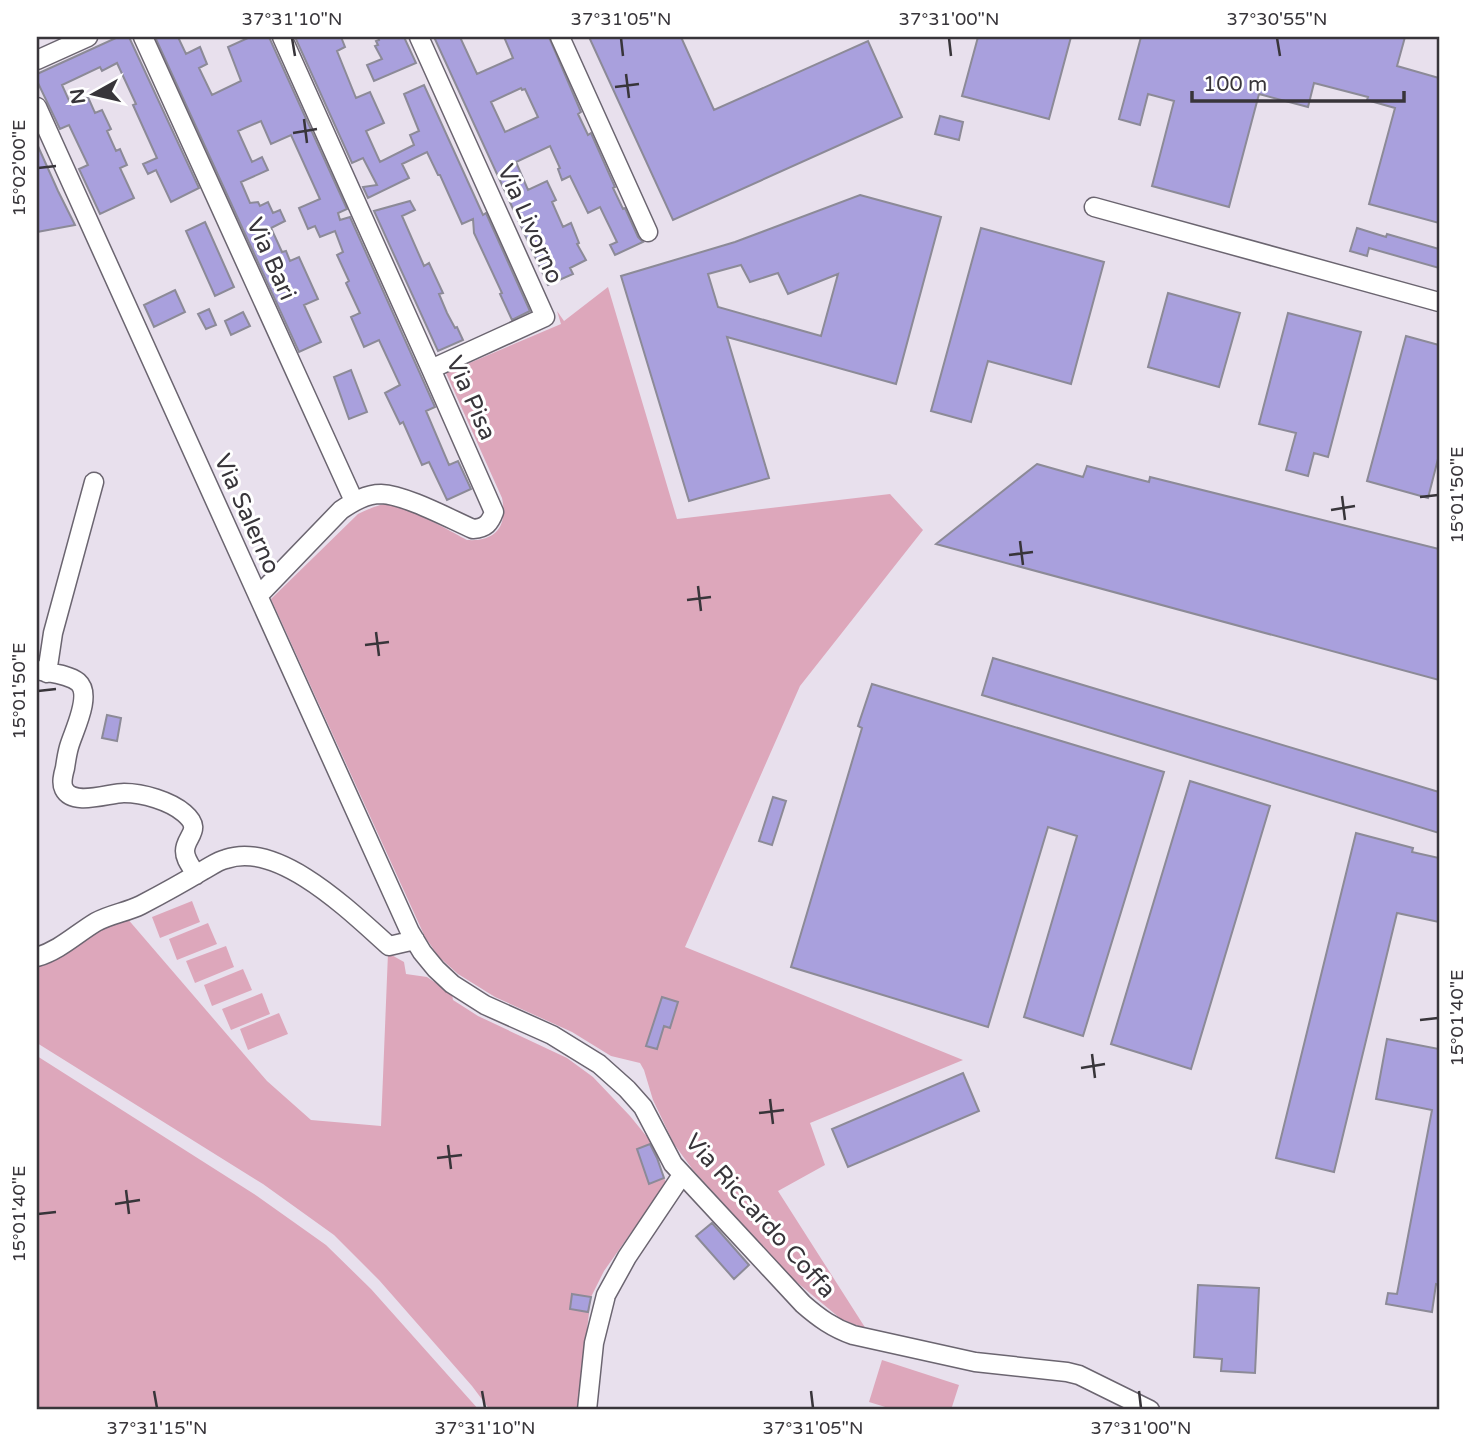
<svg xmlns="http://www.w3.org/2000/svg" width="1476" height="1447" font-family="'Varela Round',sans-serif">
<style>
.green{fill:#dda7bb}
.building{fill:#a9a0dd;stroke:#8c8a97;stroke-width:2;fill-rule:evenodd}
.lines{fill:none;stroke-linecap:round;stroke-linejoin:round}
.minor-casing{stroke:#6b6570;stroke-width:21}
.minor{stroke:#fff;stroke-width:18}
.ticks{fill:none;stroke:#38353a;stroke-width:2.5}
.labels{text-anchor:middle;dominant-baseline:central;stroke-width:6;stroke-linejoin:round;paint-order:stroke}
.street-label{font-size:24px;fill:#38353a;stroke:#fff}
.neatline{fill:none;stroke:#38353a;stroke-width:2.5}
.ticks-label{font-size:18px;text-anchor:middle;fill:#38353a}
</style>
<rect width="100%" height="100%" fill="#e8e0ed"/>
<path class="green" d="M608 287 677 519 890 494 923 530 800 686 685 947 963 1060 810 1123 825 1165 778 1191 866 1329 841 1319 793 1279 693 1170 674 1144 653 1100 644 1070 640 1063 611 1056 572 1032 495 997 458 974 439 957 425 937 405 893 271 599 358 514C367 510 380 503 390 504 406 506 450 531 467 540 496 542 508 526 502 498L446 373 561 324 557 311 564 321Z
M192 901 200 922 160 938 152 917Z
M126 917 267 1081 311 1120 381 1126 388 953 404 962 406 974 427 977 452 994 453 1000 478 1016 567 1058 593 1077 630 1116 652 1143 666 1183 604 1271 591 1297 577 1410H490L472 1386 379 1280 334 1235 263 1184 37 1043V961Z
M208 923 217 944 177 960 169 939Z
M226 946 234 967 195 983 186 961Z
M243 969 252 990 212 1006 204 985Z
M262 993 270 1014 231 1030 222 1009Z
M279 1013 288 1034 248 1050 240 1029Z
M37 1056 257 1196 326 1245 371 1289 479 1410H37Z
M882 1360 959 1385 951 1410H895L869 1402Z"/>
<path class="building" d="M118 37H129L199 188 171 202 156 170 148 174 143 164 157 158 133 105 136 104 117 63 102 71 100 67 62 85 71 105 88 97 95 113 102 110 111 129 107 131 116 151 120 149 127 165 120 168 134 198 100 214 79 169 88 165 69 125 60 129 37 81V74Z
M155 37H178L186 54 200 47 207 64 199 68 212 95 241 81 228 47 250 37H269L347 209 338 213 340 220 350 217 435 407 426 411 449 465 458 461 471 489 447 500 429 462 422 465 403 422 400 424 385 393 400 385 379 340 364 347 351 317 360 313 346 283 349 281 337 255 343 252 335 231 320 237 315 226 308 229 299 208 320 199 291 135 271 144 261 121 238 131 252 162 262 157 268 170 241 182 250 203 258 202 260 206 268 202 273 213 280 210 285 221 271 228 282 252 286 251 290 261 299 257 318 299 304 305 321 342 299 352Z
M295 37H341L345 47 337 51 356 98 370 92 384 123 366 131 380 162 414 145 410 135 419 131 404 94 424 85 483 215 486 213 530 311 512 320 500 294 502 293 474 233 473 219 462 224 440 175H438L427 152 402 164 409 178 368 198 363 187 377 185 363 158 352 163Z
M378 37H404L416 63 374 81 367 65 382 59 375 46 378 45 376 41 379 40Z
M434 37H460L477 74 513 58 504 37H549L581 112 578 114 588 135 591 133 615 187 613 188 623 209 625 208 638 237 643 242 615 255 610 245 617 242 600 207 588 213 570 176 562 180 558 169 560 168 550 146 516 162 528 190 547 181 556 200 552 202 563 227 571 223 579 243 577 244 586 260 570 268 573 274 548 285ZM521 88 522 90 525 89 538 117 505 132 491 102Z
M589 37H681L714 110 868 41 902 117 673 220Z
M978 37H1071L1049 119 962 96Z
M1141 37H1405L1397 66 1439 78V223L1369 204 1395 108 1367 100 1368 97 1314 83 1308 107 1259 94 1229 207 1152 186 1174 101 1148 94 1140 125 1119 119Z
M940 116 963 122 959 140 935 134Z
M37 144 58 191 75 225 37 232Z
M860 195 941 217 896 384 727 337 769 478 689 501 621 276 735 242ZM741 265 750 282 778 273 788 294 838 274 821 336 718 307 708 274Z
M410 201 415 210 402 216 424 266 429 263 443 293 439 294 447 313 455 328 457 327 463 340 438 351 374 211Z
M205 222 234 287 215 296 186 231Z
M981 228 1104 262 1071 384 988 361 971 422 931 411Z
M1357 228 1386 237 1387 234 1439 249V268L1369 248 1367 256 1350 251Z
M175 290 185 312 154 327 144 305Z
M1168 293 1240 313 1219 387 1148 367Z
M209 309 216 325 206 329 198 314Z
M243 312 250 326 231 335 225 321Z
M1288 313 1361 332 1328 457 1314 453 1308 476 1286 470 1296 433 1259 424Z
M1406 336 1439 345V455L1428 498 1367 481Z
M351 370 367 412 349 419 334 377Z
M1037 464 1083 477 1087 466 1149 482 1150 477 1439 549V680L936 544Z
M993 658 1439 792V833L982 695Z
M872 684 1164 772 1083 1036 1024 1017 1077 836 1048 827 988 1027 791 967 862 728 858 726Z
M107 715 121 718 117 741 102 738Z
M1190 781 1270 806 1191 1069 1111 1044Z
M773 797 786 801 772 845 759 841Z
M1356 833 1413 848 1412 852 1439 858V922L1397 913 1334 1172 1276 1158Z
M662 997 678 1002 670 1028 664 1026 657 1049 646 1046Z
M1387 1039 1439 1049V1285L1436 1284 1432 1312 1386 1304 1388 1293 1397 1294 1432 1110 1376 1099Z
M963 1073 979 1111 848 1167 832 1129Z
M650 1144 657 1158 664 1178 649 1184 637 1149Z
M712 1223 749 1265 734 1279 696 1236Z
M1198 1285 1259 1288 1255 1373 1221 1371 1222 1359 1194 1357Z
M572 1294 591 1297 588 1312 570 1309Z"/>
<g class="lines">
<g class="minor-casing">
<path id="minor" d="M143 37 354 501
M419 37 545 317 431 369
M560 37 648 232
M37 60 88 37
M37 107 410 932 422 952 436 969 452 984 485 1005 552 1035 599 1064 627 1089 643 1107 673 1164 803 1304C819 1318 833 1328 853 1335L975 1362 1067 1372 1079 1375 1150 1410
M1094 207 1439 302
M258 596 341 510C353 502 366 494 381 494 406 495 450 519 473 529 486 528 490 523 494 512L431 369 282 37
M37 670C49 673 68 674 78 682 93 695 73 732 69 747 67 754 66 761 65 768 63 775 61 783 64 789 73 807 109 793 124 793 143 793 170 801 184 813 204 830 185 836 185 851 185 860 192 867 196 875
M47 673 53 633 94 482
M37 957C60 950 76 934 96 922 111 914 127 912 141 905 162 894 182 883 202 871 210 867 217 861 226 859 279 840 352 913 389 946L415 940
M587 1410 594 1343 606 1295 627 1257 682 1175"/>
</g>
<use href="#minor" class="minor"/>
</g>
<path class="ticks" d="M292 38 295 56M621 38 623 56M949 38 951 56M1277 38 1280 56M626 74 629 98M615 87 639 84M304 119 307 143M293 133 317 129M38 168 56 166M1342 496 1345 520M1420 497 1438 495M1331 510 1355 506M1020 541 1023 565M1009 555 1033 552M698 586 701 611M687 600 711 597M376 632 379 656M365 645 389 642M38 691 56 689M1420 1020 1438 1018M1092 1054 1095 1078M1081 1068 1105 1064M770 1099 773 1124M759 1113 784 1110M448 1145 451 1169M437 1158 462 1155M126 1190 129 1214M115 1204 140 1200M38 1214 56 1212M154 1391 157 1408M482 1391 485 1408M811 1391 813 1408M1139 1391 1141 1408"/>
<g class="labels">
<g class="street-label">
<text transform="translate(530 224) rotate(66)">Via Livorno</text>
<text transform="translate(271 259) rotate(66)">Via Bari</text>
<text transform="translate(471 398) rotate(66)">Via Pisa</text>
<text transform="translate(247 514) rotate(66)">Via Salerno</text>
<text transform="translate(760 1216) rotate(48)">Via Riccardo Coffa</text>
</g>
</g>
<rect width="1476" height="1447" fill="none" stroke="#ffffff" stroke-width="77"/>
<g transform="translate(94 94) rotate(262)" stroke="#ffffff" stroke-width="5" paint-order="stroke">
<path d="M0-5L12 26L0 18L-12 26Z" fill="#38353a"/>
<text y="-10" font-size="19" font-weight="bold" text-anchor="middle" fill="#38353a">N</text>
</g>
<path d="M1192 91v10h212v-10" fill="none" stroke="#38353a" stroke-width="3.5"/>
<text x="1203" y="91" font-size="21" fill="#38353a" stroke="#ffffff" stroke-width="5" paint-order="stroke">100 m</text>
<rect x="38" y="38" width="1400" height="1370" class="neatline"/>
<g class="ticks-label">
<text x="292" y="25">37°31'10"N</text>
<text x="621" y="25">37°31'05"N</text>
<text x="949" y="25">37°31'00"N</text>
<text x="1277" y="25">37°30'55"N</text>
<text transform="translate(19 168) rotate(-90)" y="6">15°02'00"E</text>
<text transform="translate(1457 495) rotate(-90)" y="6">15°01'50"E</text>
<text transform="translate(19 691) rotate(-90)" y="6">15°01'50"E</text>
<text transform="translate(1457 1018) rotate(-90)" y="6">15°01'40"E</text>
<text transform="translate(19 1214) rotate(-90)" y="6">15°01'40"E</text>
<text x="157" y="1434">37°31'15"N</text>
<text x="485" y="1434">37°31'10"N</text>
<text x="813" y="1434">37°31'05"N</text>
<text x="1141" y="1434">37°31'00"N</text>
</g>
</svg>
